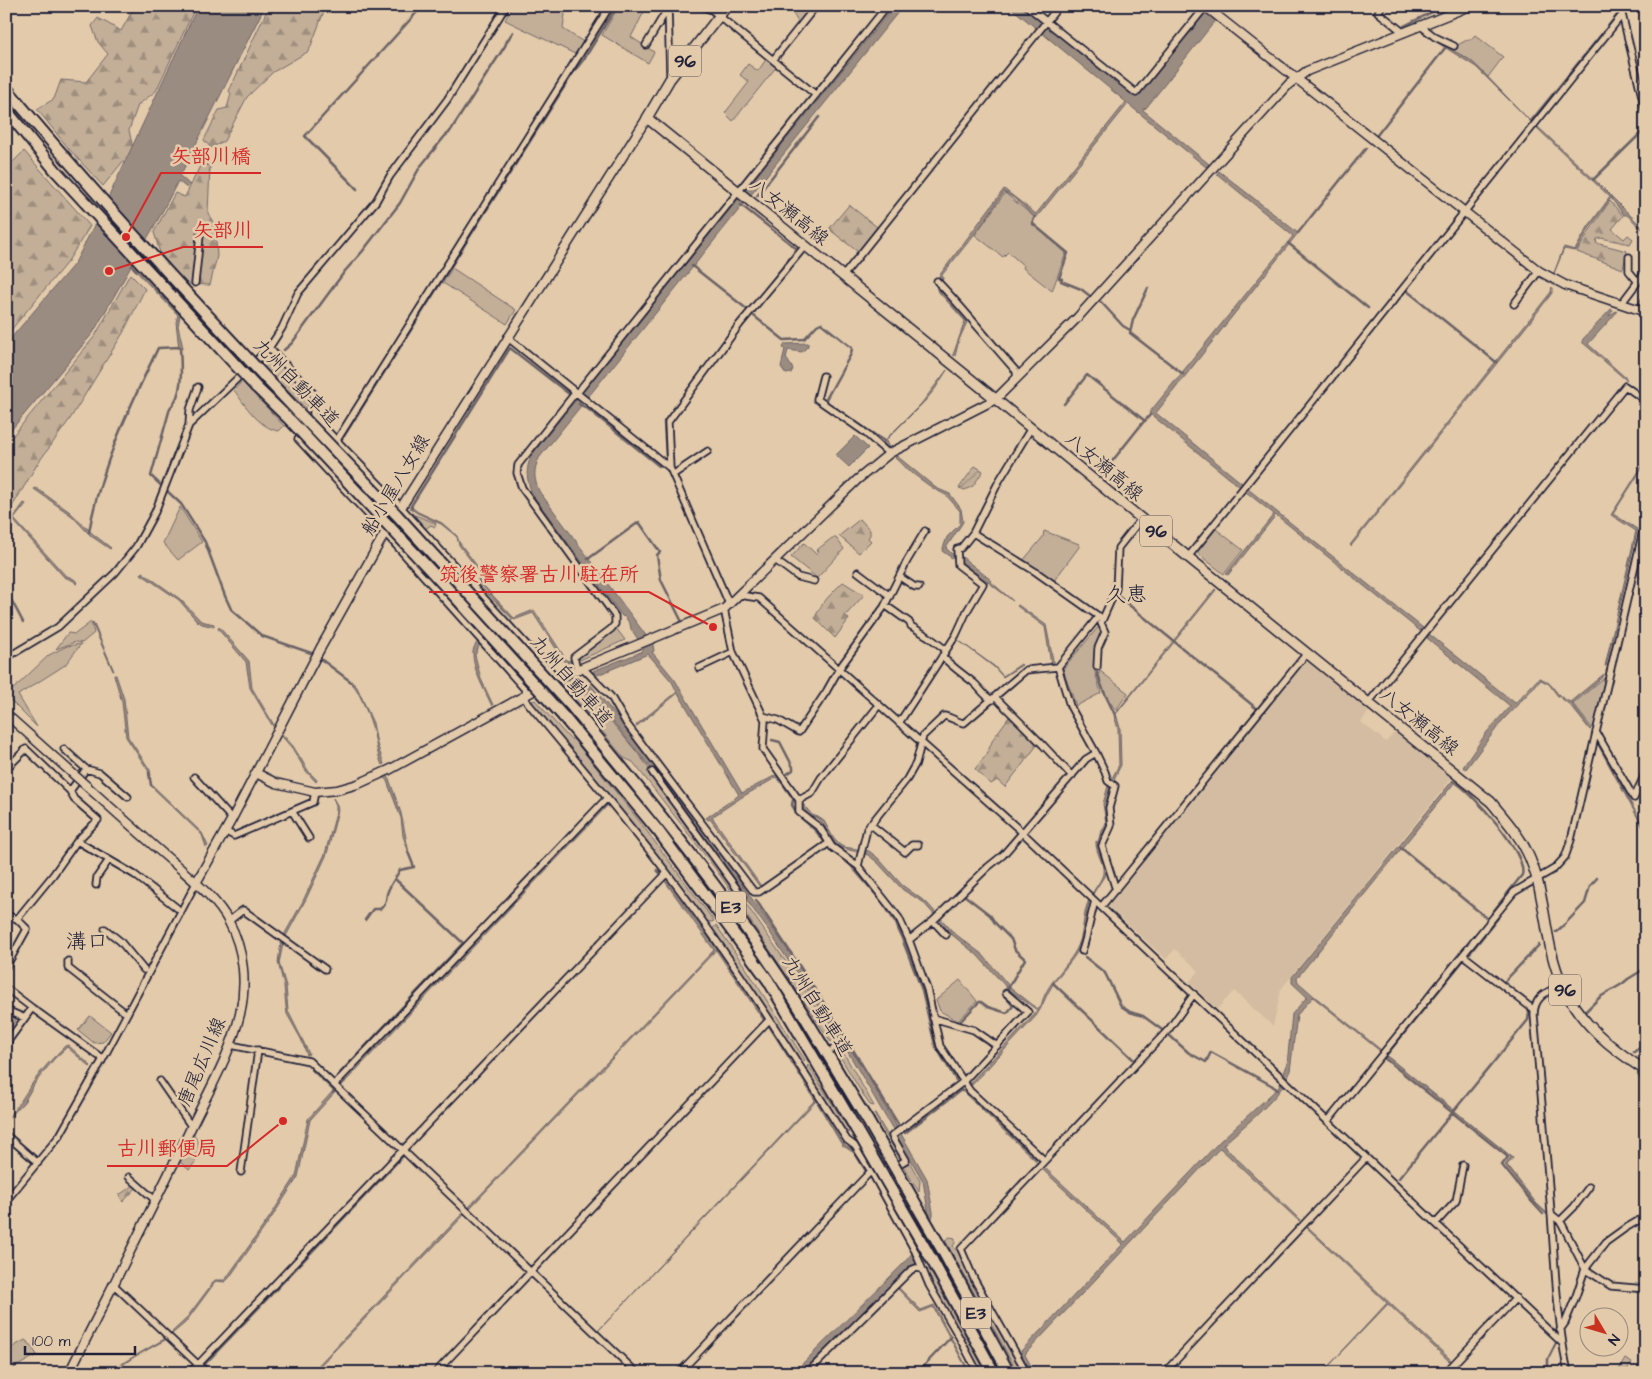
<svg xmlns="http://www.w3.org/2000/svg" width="1652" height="1379" font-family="'Architects Daughter','Klee One',sans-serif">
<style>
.built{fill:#d3bca1}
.grass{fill:#c3af98;stroke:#72686a}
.forest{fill:url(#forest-firs);stroke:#72686a}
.garden{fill:url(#garden-furrows);stroke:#72686a}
.water{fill:#9b8c82;stroke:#6b6266}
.pier{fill:#e2caaa}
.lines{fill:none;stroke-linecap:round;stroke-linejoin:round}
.stream{stroke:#6b6266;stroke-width:2.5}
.street-tunnel{stroke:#bca894;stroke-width:5.5;stroke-dasharray:5.5 3;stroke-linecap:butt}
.street-casing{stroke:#22223b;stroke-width:9}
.secondary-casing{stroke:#22223b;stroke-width:11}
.primary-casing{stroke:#22223b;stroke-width:12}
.highway-casing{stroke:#22223b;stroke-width:14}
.street{stroke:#e2caaa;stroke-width:5.5}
.secondary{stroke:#e2caaa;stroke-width:8}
.primary{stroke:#e2caaa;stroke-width:9}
.highway{stroke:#e2caaa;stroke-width:10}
.secondary-bridge-casing{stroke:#22223b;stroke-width:11;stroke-linecap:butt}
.highway-bridge-casing{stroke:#22223b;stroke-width:14;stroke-linecap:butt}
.secondary-bridge{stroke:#e2caaa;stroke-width:8}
.highway-bridge{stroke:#e2caaa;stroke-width:10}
.labels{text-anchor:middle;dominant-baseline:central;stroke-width:5;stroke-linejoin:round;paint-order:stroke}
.shield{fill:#e2caaa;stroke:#5c545c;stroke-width:1}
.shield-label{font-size:18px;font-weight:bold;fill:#22223b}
.street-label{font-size:19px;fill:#22223b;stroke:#e2caaa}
.quarter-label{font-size:21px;fill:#22223b;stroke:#e2caaa}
.leader{fill:none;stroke:#d62828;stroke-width:2}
.callout-dot{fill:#d62828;stroke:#e2caaa;stroke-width:2}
.callout-label{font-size:20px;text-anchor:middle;font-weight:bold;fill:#d62828;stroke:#e2caaa;stroke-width:5;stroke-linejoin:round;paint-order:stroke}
</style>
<defs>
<pattern id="forest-firs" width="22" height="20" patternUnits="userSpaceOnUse" patternTransform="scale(1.25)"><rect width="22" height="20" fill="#c3af98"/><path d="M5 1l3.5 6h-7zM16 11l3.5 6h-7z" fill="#9e8e7d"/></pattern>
<pattern id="garden-furrows" width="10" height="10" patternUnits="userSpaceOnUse" patternTransform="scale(1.25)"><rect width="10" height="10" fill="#c3af98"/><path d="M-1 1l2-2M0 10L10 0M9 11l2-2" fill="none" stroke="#9e8e7d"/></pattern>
</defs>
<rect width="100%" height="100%" fill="#e2caaa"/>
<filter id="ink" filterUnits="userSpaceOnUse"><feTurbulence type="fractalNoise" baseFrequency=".02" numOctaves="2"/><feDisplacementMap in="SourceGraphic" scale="10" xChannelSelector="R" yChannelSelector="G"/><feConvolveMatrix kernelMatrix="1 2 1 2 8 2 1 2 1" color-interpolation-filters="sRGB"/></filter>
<g filter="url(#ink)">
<path class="built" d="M1306 660 1369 711 1361 722 1386 742 1395 732 1452 778 1281 989 1273 1026 1234 991 1217 1009 1189 982 1199 971 1175 949 1166 959 1110 908 1109 905 1304 662Z"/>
<path class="grass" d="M513 6H566L563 29 585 43 577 55 505 20Z
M619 6H647L631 37 654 52 648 63 602 35Z
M789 6H815L800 26Z
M1475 35 1503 57 1488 77 1470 60 1450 49 1467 40H1470Z
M767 58 777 66 733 121 725 113 749 82 740 75 748 64 758 71Z
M1005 193 1034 217 1032 222 1033 224 1066 253 1052 291 1023 268 1024 266 1008 252 1003 257 975 235Z
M452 268 516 310 507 324 443 283Z
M268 359H274L309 391 312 400 306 409 261 364Z
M242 381 284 426 279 431C260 429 244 404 234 390Z
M180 507 202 542 178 560 163 543Z
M412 514 436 523 435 527 431 525 425 529 421 527 411 516Z
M1216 529 1243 550 1224 574 1197 553Z
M1044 531 1079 544V547L1053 582 1022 562 1043 537Z
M832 538H836L844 549 817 578 791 557 804 543 816 554 819 551 817 550Z
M1645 539H1646V581L1637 575Z
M476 582 513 619 507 621 473 584Z
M91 622 94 633 82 643 75 642 56 649 68 633 75 634Z
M1100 625 1103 633 1096 647 1095 672 1101 693 1076 706 1063 669Z
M616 628 625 640 580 660 579 656Z
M81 644 65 665 18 695 37 727 6 696 49 655 67 646Z
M1099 670 1128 693 1116 710C1108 701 1099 682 1099 670Z
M1604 678H1605L1594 726 1592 728 1573 704Z
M568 679 584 689 640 756 736 891V898L714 867 633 762 624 758 583 708 559 683Z
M535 700 569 738 574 740 640 822 714 921 711 922 705 921 672 874 567 745 536 710 532 701Z
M741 903 746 904 793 972 834 1035V1038L831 1042 739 904Z
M716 925 746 968 805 1060 801 1062 739 968 711 931Z
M960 980 977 1001 958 1021 940 1011 936 1000Z
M90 1016 111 1032 103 1042 94 1043 78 1030Z
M836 1050H842L874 1106 870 1105 865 1098Z
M808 1065 849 1130 848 1133H845L806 1071Z
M874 1114H875L901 1157 900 1160Z
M193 1134C205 1150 201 1155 189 1170L179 1161Z
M910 1163 920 1181 919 1192 903 1166Z
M950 1237 955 1238V1243L953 1246 956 1250 960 1252 969 1276 1023 1373H1018L945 1240Z
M929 1269 986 1373H982L934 1290 926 1270Z
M25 1340 29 1343 37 1355 12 1369 6 1361V1343L11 1348Z"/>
<path class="forest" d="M135 6H196L156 91 138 105 129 130 133 149 103 186 69 149 37 109 54 99 61 80 86 82 108 54 98 42 92 26 98 18 121 31Z
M269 6H326L309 51 273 72 247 97 224 141 211 148 204 140 219 110 227 108 231 94 229 91Z
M24 151 90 226 68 261 6 336V169Z
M202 162 210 167 208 213 215 226 217 256 210 285 186 284 160 253 154 232 175 193 185 197Z
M1610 201 1623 216 1612 229 1624 239 1628 235 1633 239 1630 244 1601 238 1597 239 1596 243 1627 251 1623 269 1577 252 1590 230Z
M849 205 877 227 858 252 829 229Z
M130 274 145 289 123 333 70 419 38 463 6 517V444L95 336Z
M860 519 870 530V535L868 538 871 541 859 553 839 536Z
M843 582 864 595 845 616 849 619 835 638 815 618C820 604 832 593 843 582Z
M1009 717 1038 744 1005 787 997 780 991 784 975 769 987 754 993 739Z
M134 1185 136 1188 123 1202 119 1195Z
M1625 1359 1632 1363 1625 1373H1617Z"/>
<path class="garden" d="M975 466 983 471 973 486 965 490 959 488Z
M6 1013 15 1017 16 1020 6 1035Z"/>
<path class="water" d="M198 6H265L180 176 190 185 187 188 178 181 160 216 93 333 6 436V344L75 263 110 194Z
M894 6H903L539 458C533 471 534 479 539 491L653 645 654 651 652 652 675 680 742 793 778 774 797 801 803 804 812 815 818 817 824 821 834 839 840 845 844 847 869 851 878 858 902 885 927 903 954 933 983 955 1010 987 1038 1009 1041 1007C1045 983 1068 968 1078 946 1085 930 1082 912 1090 898 1093 890 1101 882 1103 874 1105 863 1095 853 1096 841L1100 843 1099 848 1105 875C1099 885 1091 895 1088 906 1085 918 1087 930 1083 941 1076 958 1062 970 1052 986 1045 996 1043 1007 1036 1016L972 1085 970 1083 1037 1012V1010L1008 989 977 955 951 934 923 902 903 890 877 862 868 855 842 848 836 845 822 823 817 818 810 816 801 806 793 800 777 777 742 797 712 817 761 886 760 887 710 819 708 820 706 818 739 795 678 693 637 726 636 725 677 692 672 682 648 654 595 676 593 671 641 652 644 648 631 629 630 624 625 617 622 616 534 497C526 481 524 467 534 452Z
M1009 6H1021L1136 97 1139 96 1211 6H1227L1146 108 1143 109V110L1209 164 1206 167 1128 104 1036 218 1014 198 1004 192 981 226 942 275 943 279 938 286V289L967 322 959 340 955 356 953 355 965 321 937 290 936 285 941 280 939 276 1004 189 1036 214 1126 102Z
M1422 33 1470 60 1479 68 1532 123 1476 67Z
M1538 127 1599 184 1646 231V233L1627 215H1624L1611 198 1588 230 1577 250 1575 251 1564 249 1554 273 1563 249 1564 247 1575 250 1588 227 1610 197 1537 128Z
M1219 171 1298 233 1156 413 1243 484 1240 487 1149 413 1293 236 1217 174Z
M135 268 180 315 178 326 183 348 179 349 176 322 178 315 134 269Z
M1552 287V293L1529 323 1351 546 1350 545 1551 292Z
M1611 309 1613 310 1609 315V316L1616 311 1617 312 1588 344 1627 379 1626 380 1582 342 1583 339Z
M808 343V346L802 352 788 350 786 358 793 369 791 373 786 374 781 367 785 349 783 348 785 344Z
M947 370 935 389 925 401 888 438 886 441 889 448 887 449 883 442 921 404Z
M855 436 868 448 849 467 836 455Z
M897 456 936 488 950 494 961 509 963 522 946 548 952 554 962 557 991 580 990 581 1013 601 960 561 952 558 942 551 947 537 960 524V511L946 495 934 489 909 471 895 458Z
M1646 460 1645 464 1613 514 1637 529V532L1606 666H1605L1636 531 1611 515Z
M36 488 70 512 93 534 111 548 110 549 91 536 72 516 34 489Z
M1248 489 1423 628 1420 631 1276 515 1228 575 1226 574 1274 514 1246 492Z
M24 503 26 504 14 519 65 575 74 579 78 583 76 584 74 581 64 577 13 520V518Z
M410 506 418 512 442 523 457 536 459 542 480 570V582L514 618 534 610 567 661 570 660 572 663 569 662 566 664 533 613 514 620 478 581 479 571 459 545 457 537 451 532 441 524 417 513 410 508Z
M142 572 180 599 201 621 214 624V627L202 624 197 621 179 600 141 574Z
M1215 589 1216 590 1116 714 1120 728 1121 765 1113 781 1111 780 1119 765 1118 729 1114 715Z
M1018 605 1046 625 1054 665 1030 668 1027 665 1028 664 1032 666 1051 664 1045 627 1017 606Z
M93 622 114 671H113L92 623Z
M219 627 249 661 252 688 274 725 293 746 309 772 317 780 316 782 306 771 292 748 272 725 250 688 246 662 218 629Z
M1429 634 1515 703 1539 678C1550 681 1552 687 1559 695 1562 698 1566 700 1570 702L1604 674C1602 680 1578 697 1572 704L1591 729 1590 730 1570 705 1557 695 1549 684 1541 680 1502 721 1466 769 1463 767 1487 732 1510 706 1427 638Z
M958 640 994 666 1003 676 1021 664 1022 665 1003 677 994 667Z
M478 641 481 642 475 655 481 679 493 705 492 706C485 691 472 669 473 652 473 648 476 644 478 641Z
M114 675H116L124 699 128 737 150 770 151 776H149L148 770 126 737 122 702Z
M349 679 357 687 373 723 377 744 384 764 382 765C377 754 376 742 373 730 371 721 360 693 354 686 352 684 350 682 348 680Z
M590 684 624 725 685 803 792 956 870 1080 927 1179 933 1212V1215L917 1264 901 1276 803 1373H793L904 1263 917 1247 928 1211 923 1181 849 1054 769 931 653 771 586 689Z
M1599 744 1646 831V833L1598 745Z
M385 776H388L401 813 409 853 403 836 401 818Z
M1453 780 1455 782 1297 978 1298 982 1314 996 1381 1050 1380 1051 1313 997 1297 1015 1290 1071C1284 1096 1243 1126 1223 1145L1300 1220 1299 1221 1220 1148 1026 1353 1025 1355 1035 1373H1031L1021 1355V1351L1123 1244 1043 1170 1045 1168 1125 1242 1220 1141 1279 1087 1287 1065 1292 1014 1307 997 1292 983V977Z
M151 784 202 833 208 846 206 847 202 835 150 785Z
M1108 786 1110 787 1105 808 1108 822 1102 836 1100 835 1106 823 1103 804Z
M333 798 337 805 338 810 327 854 306 899 286 936 284 935 302 903 325 854 336 813V805Z
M606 805 607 806 344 1083 343 1081Z
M665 879 738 977 765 1019 764 1021 716 950 469 1209 468 1208 714 950 664 880Z
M281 943 283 944 279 963 286 986 288 1011 304 1043 309 1054 307 1055 301 1039 287 1014 286 1007 284 986 278 962Z
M770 1026 798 1068 843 1144 855 1152 866 1170 865 1171 854 1153 842 1145 816 1101 598 1331 815 1100 769 1027Z
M68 1045 91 1066 90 1067 67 1047 54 1059 35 1083 24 1102 6 1121V1119C19 1106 24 1095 34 1081 43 1068 54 1057 65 1046Z
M1387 1056 1512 1157 1513 1158 1507 1165 1536 1203 1548 1214 1547 1215 1534 1202 1505 1165 1511 1157 1386 1057Z
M311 1068 336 1091 310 1120 298 1177 270 1220 229 1278 225 1282 216 1281 185 1323 172 1334 171 1333 185 1320 215 1280H225L269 1218 296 1176 308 1119 333 1091 310 1069Z
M961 1090 963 1091 1037 1160 1036 1161Z
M464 1212 465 1214 313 1373H311Z
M1308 1227 1451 1360 1449 1361 1388 1304 1322 1373 1387 1303 1307 1228Z
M899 1288 921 1310 934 1305 970 1373H969L933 1307 920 1312 898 1289Z
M166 1338 167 1339 134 1357 111 1373 114 1368Z"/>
<path class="pier" d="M107 195 149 241 135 265 145 274 182 315V316L139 270 94 221Z"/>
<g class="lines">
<path class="stream" d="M1404 26 1436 10H1446L1456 6
M1531 121 1618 14 1616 6
M1377 135 1445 48
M1593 180 1641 133
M357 189 305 136 418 11 427 6
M757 196 819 117
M741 205 797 249 748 311
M1035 217 1033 221V224L1068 253 1059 278 1062 279 1061 281 1081 289 1090 296
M1298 233 1366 148
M1288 243 1368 308
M132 266 136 270
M692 266 748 310
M1148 288 1133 320 1130 333 1183 374
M1101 302 1123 326 1130 330
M1392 307 1406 290 1496 362
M754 316 784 340 804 339 817 325 821 323 852 348 851 354 825 401 884 441
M180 348C181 366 184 394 170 408L151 476 181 504 205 542 225 596 231 609 262 636 314 654 350 681
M284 350 292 343 345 271 362 252 400 203 420 167 445 136 449 133 505 46 507 41 513 32
M579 404 588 409 659 466
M1064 404 1087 375 1145 421 1150 415
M344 436 573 73 584 59 617 6
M666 456 664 422 726 339
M1102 474 1145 420
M412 507 411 506 510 348 569 394
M89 532C100 468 130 406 158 348L180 347
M6 534 13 519
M6 557V561
M588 559 639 522 660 552 657 555 661 580 681 620
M367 574 375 559
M6 590 23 622
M1118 596 1256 708
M1097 673 1103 690 1116 717
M772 740 780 742 793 767V770L787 774
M149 773 151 785
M1453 781C1471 790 1528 854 1522 875L1492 913 1498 918 1470 953
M793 800 792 805 798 815 815 830 832 851
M860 844 863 834
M1098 845 1101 834
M1400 847 1488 919
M847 861 883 903 896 923 922 990 935 1045 956 1080
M657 870 660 873
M756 900 833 1017 898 1124
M365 920 373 909H380C386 904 386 901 387 894 389 886 396 877 400 870L414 867 408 852
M1556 932 1565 924 1585 903 1590 886 1597 878
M1085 957 1105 973 1121 1006 1130 1012 1143 1016 1169 1035 1189 1053 1206 1062 1211 1052 1271 1085 1278 1090
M1463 961 1384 1058 1508 1157 1502 1165 1532 1202 1543 1214
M1505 981 1539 945
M1053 983 1135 1061
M1586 1011 1600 997 1622 984 1628 979 1646 968
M958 1024 979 1002H981L988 1007 1007 1013 1013 1006 1004 995 1025 959 1015 950 1011 939 995 923 990 915 964 895
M1634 1052 1646 1042
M339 1074 463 943 395 879
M1638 1074 1646 1089
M333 1093 345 1081
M905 1133 961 1090 962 1091
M1399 1178 1528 1020 1529 1012
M205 1364 402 1157
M1454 1365 1462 1373
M196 1373 198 1370
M917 1373 951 1337
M1548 1373V1359L1556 1343"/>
<path class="street-tunnel" d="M807 1062 829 1051"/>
<g class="street-casing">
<path id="street" d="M668 6 670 79
M701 6 712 10 719 16 816 95
M1027 6 1136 93 1206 6
M1382 6 1378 12 1404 33
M1620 6 1646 113
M1421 26 1435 37 1454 46
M646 45 668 8
M773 60 816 6
M1629 257V271L1638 282
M843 276 1059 6
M937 281C965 310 989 341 1016 371L1017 378
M195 283 200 236
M1514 304 1539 271
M1621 304 1646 271
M1640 310 1646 298
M507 337 670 468 729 604
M269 348 313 393V416L298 439 385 533 529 694
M823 376 817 399 863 431 889 454
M577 393 887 6
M313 416 400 506 557 678
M189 425 269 348 282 328 298 293 376 201 390 176 447 100 506 6
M337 440 610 6
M670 468 668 422 740 324 805 246
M674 474 708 451
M973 533 1036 572 1101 618
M1188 557 1622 15
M775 560 798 577 814 581
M858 572 890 596
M900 577 915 587H919
M739 595 759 598 1023 833 1561 1342
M885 605 909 622 911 626 929 637 946 650
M724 609 733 652 765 720 763 749 799 800V812L820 828 832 847 858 866 899 918 909 940 927 989 940 1046 970 1091 1044 1160
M942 656C952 667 963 674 974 683 980 688 984 696 992 700
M6 658 58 627 115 573 136 547 155 512 189 425 190 410 198 387
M576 665 574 657 611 629 615 624V616L522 488 517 473 518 465 576 392
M582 667 611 697 626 723 754 892H759L829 843
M1058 667 1070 706 1096 753 1105 772 1108 781 1115 786 1109 808 1111 826 1102 846 1116 890
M1097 667 1098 648 1105 632 1101 623 1116 589 1118 548 1141 519
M699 668 733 652
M523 697C571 755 621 813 667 873 732 958 789 1049 847 1140L855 1146 871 1171 915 1251 929 1285 958 1335 978 1373
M995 697 1043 745 1072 776
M1369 702 1625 386 1646 401
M763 716 778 720 799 732 826 692 839 669 884 607 907 561 925 531
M899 723 956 635 967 611 983 584 958 565 957 549 961 548 973 533 999 481 1031 428
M1596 732 1634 798
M64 749 86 769
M6 769 26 749 70 791
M652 772 743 897
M194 777 232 819
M1634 798 1646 772
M799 800 812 793 821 778 879 705
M292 811 309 838
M870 824 905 852 912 845H918
M225 831 234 836 313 802 315 792
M77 841 135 875 177 908
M858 866 867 829 907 779 916 763 923 736 944 716C951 717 957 722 964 723L1026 670 1058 667 1099 616
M96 885 97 877 109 860
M1101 907 1307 653
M6 915 17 919
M229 921 243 910 325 969
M933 921 946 935
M105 929 120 941 144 970
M909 940 933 921 988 867 1003 855 1086 759 1096 753
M1082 951C1088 934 1090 918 1095 901
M1463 955 1534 1010
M68 961V968L123 1011
M6 967 27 929 17 919 53 875 77 841 98 820 74 799 70 791 86 769 100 773 128 797
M1562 985C1547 992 1534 996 1534 1015 1540 1081 1546 1147 1551 1213 1555 1267 1557 1320 1568 1373
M6 988 32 1008 103 1059
M6 1010 25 1018
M933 1018 974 1030 997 1046
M6 1044 32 1008
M231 1045 309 1061 637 1373
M833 1049 841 1045
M160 1081 191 1126
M334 1085 607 798
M1328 1121 1514 892 1554 869 1565 857 1571 840 1646 518
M6 1135 38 1163
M241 1172 258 1050
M881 1175 906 1160 892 1136 963 1082 1028 1012 1006 993
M129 1177 155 1200
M6 1201 60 1135 103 1059 196 883
M1551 1214 1561 1222 1585 1269 1611 1286 1646 1289
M1560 1221 1574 1207 1589 1187
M1436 1223 1456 1201 1463 1165
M113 1284 207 1373
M1560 1330 1565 1323 1576 1296 1585 1269 1606 1242 1624 1229 1646 1216
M190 1373 667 873
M435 1373 769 1020
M679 1373 871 1171
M807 1373 911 1270 916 1268 922 1269
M1027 1373 974 1279 961 1249 1169 1029 1194 994
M1164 1373 1366 1158
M1445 1373 1516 1298"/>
</g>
<g class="secondary-casing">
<path id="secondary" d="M1205 6 1539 271 1565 285 1646 312
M256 773 276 783 315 792 337 790 358 784 389 770 557 678 724 609 857 480 890 453 996 399 1078 317 1289 84 1307 71 1470 6
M196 883 232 819 320 649 385 533 647 118
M69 1373C109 1293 150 1213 189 1132 207 1094 230 1056 240 1014 247 983 244 950 229 922 217 899 194 881 175 864 156 848 137 831 118 814"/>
</g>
<g class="primary-casing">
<path id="primary" d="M727 6 670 79 647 118 988 393 1188 557 1491 802C1504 818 1518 833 1527 852 1547 893 1543 942 1562 984 1579 1023 1611 1048 1646 1071"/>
</g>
<g class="highway-casing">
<path id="highway" d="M265 377 299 413
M256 387 291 421
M573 708C644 794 714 879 776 972 809 1020 837 1072 868 1121
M563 716 659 832 768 980 856 1129
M944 1253 1009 1373
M932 1260 994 1373"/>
</g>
<use href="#street" class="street"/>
<use href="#secondary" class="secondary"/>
<use href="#primary" class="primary"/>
<use href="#highway" class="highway"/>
<g class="secondary-bridge-casing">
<path id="secondary-bridge" d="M6 714 118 814"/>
</g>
<g class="highway-bridge-casing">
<path id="highway-bridge" d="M6 88C89 188 177 283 265 377
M6 110 55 170 256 387
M299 413 397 515 573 708
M291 421 460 602 563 716
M868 1121 944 1253
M856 1129 932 1260"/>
</g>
<use href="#secondary-bridge" class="secondary-bridge"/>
<use href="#highway-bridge" class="highway-bridge"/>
</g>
</g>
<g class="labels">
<g class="shield">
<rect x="669" y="45.5" width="32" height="31" rx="4"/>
<rect x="1140" y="515.5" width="32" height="31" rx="4"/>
<rect x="716" y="891.5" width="30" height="31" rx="4"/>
<rect x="1549" y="974.5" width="32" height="31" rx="4"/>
<rect x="961" y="1297.5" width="30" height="31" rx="4"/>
</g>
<g class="shield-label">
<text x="685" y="61">96</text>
<text x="1156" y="531">96</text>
<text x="731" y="907">E3</text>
<text x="1565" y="990">96</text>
<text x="976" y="1313">E3</text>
</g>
<g class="street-label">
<text transform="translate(789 212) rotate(39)">八女瀬高線</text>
<text transform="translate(296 383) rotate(46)">九州自動車道</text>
<text transform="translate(1104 467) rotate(40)">八女瀬高線</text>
<text transform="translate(396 485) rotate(-59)">船小屋八女線</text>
<text transform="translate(571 681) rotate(49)">九州自動車道</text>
<text transform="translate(1419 722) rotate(39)">八女瀬高線</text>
<text transform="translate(817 1006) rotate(58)">九州自動車道</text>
<text transform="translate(202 1062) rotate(-67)">唐尾広川線</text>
</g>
<g class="quarter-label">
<text x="1126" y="594">久恵</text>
<text x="87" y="941">溝口</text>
</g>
</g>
<path class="leader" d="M126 237L161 173H261M109 271L183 247H263M713 627L649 592H429M283 1121L227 1166H107"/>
<g class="callout-dot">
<circle cx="126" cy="237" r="5"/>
<circle cx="109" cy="271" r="5"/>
<circle cx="713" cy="627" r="5"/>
<circle cx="283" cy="1121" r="5"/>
</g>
<g class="callout-label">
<text x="211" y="163">矢部川橋</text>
<text x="223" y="237">矢部川</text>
<text x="539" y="581">筑後警察署古川駐在所</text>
<text x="167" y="1155">古川郵便局</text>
</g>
<rect width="1652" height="1379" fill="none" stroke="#e2caaa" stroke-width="25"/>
<rect x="12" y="12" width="1627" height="1354" fill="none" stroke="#22223b" stroke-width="2" filter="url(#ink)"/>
<g transform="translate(1604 1332) rotate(128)"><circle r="24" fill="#e2caaa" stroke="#95877e"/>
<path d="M0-4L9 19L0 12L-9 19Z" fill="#c8321e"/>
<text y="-8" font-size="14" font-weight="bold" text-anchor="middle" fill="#22223b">N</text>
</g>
<path d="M25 1346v8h110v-8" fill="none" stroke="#22223b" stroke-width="2.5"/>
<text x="32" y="1346" font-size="15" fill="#22223b" stroke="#e2caaa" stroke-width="4" paint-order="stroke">100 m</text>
</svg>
